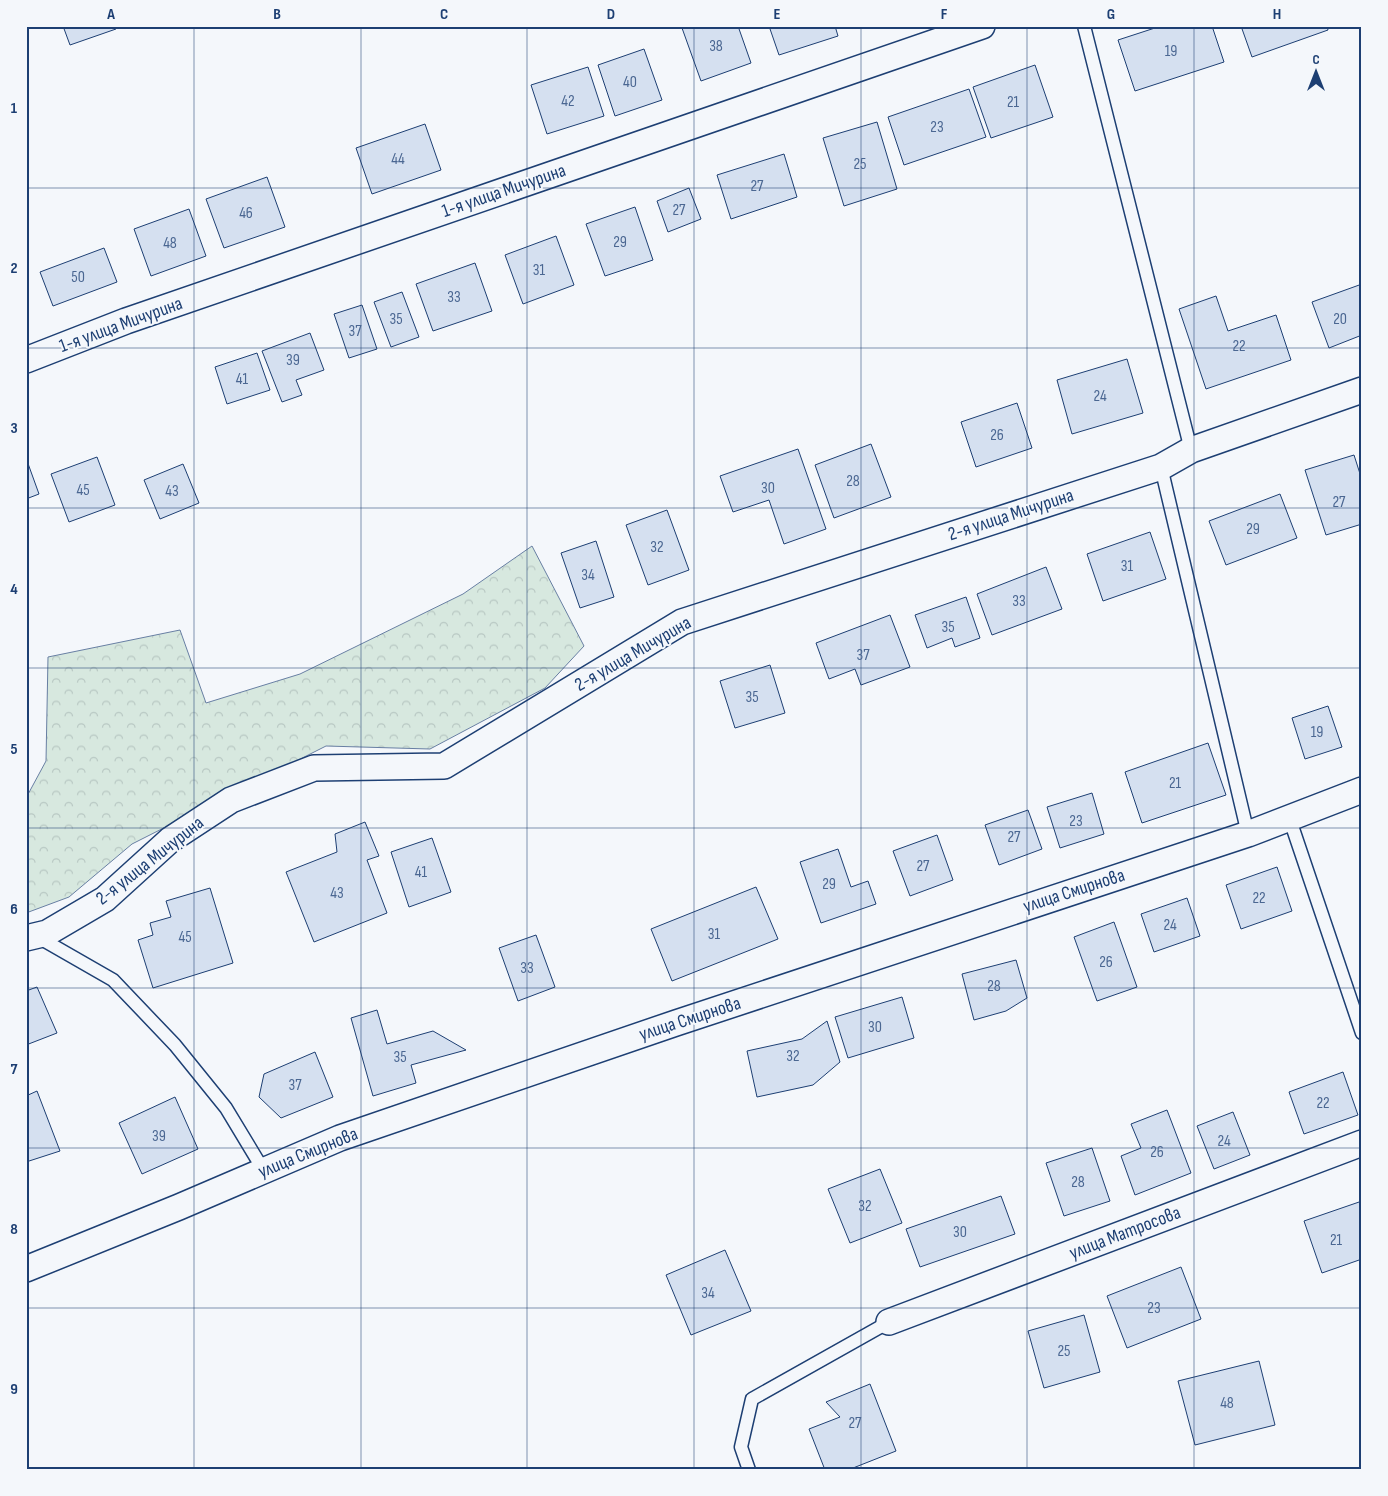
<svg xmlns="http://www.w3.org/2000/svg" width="1388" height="1496" font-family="'Sofia Sans Condensed',sans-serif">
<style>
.forest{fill:url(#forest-crowns);stroke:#687fa3}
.building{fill:#d5e0f0;stroke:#1d3f73}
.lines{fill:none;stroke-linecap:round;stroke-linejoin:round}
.service-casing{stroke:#1d3f73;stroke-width:15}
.minor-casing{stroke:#1d3f73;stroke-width:28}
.service{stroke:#f4f7fb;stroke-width:12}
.minor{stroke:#f4f7fb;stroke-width:25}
.grid{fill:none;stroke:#1d3f73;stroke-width:1;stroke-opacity:0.55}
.labels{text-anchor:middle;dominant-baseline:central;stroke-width:4;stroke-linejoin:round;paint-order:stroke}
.number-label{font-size:16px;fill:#4b6792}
.street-label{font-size:19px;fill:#1d3f73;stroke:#f4f7fb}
.neatline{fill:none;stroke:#1d3f73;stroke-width:2}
.grid-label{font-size:16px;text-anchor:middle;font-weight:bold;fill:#1d3f73}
</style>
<defs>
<pattern id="forest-crowns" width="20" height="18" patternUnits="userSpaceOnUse" patternTransform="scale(1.25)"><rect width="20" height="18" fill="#d7e8df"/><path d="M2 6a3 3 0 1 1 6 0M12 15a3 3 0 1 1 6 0" fill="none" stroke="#b8c8c3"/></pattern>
</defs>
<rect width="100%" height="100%" fill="#f4f7fb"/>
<path class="forest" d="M532 546 584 646 545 688 430 749 326 746 132 844 69 897 26 913V798L46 761 48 657 180 630 206 703 300 674 463 594Z"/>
<path class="building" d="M63 26H115L116 29 70 45Z
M688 26H738L751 63 701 81 682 28Z
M769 26H835L838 36 779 55Z
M1161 26H1212L1224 62 1135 91 1118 40Z
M1241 26H1327L1328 30 1252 57Z
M644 49 662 100 615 116 598 65Z
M1035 65 1053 117 991 138 973 87Z
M588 67 604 116 547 134 531 85Z
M969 89 986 137 904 165 888 117Z
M877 122 897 189 844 206 823 138Z
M425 124 441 170 372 194 356 148Z
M784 154 797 197 731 219 717 175Z
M267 177 285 227 224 248 206 199Z
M689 188 701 219 668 232 657 201Z
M635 207 653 260 605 276 586 224Z
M189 209 206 256 151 276 134 229Z
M556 236 574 285 523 304 505 255Z
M104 248 117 282 53 306 40 272Z
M475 263 492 311 433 331 416 284Z
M1362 284V335L1329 348 1312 302Z
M402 292 419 337 391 347 374 302Z
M1216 296 1228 331 1276 315 1291 360 1206 389 1179 309Z
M362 305 377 349 349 358 334 314Z
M310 333 324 370 296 380 302 395 282 402 262 351Z
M257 353 270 390 227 404 215 367Z
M1127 359 1143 413 1072 434 1057 380Z
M1017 403 1032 448 976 467 961 422Z
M871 444 891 497 834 518 815 465Z
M798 449 826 529 784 544 769 500 733 512 720 476Z
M1354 455 1362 480V524L1326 535 1305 470Z
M97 457 115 505 69 522 51 474Z
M26 458 39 494 26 499Z
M183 464 199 503 160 519 144 480Z
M1280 494 1297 538 1226 565 1209 521Z
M667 510 689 570 648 585 626 525Z
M1150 532 1166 579 1103 601 1087 554Z
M596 541 614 597 580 608 561 553Z
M1046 567 1062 609 992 635 977 594Z
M966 597 980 638 955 647 952 638 927 648 915 615Z
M890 615 910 667 861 685 855 669 829 679 816 643Z
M770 665 785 713 735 728 720 681Z
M1328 706 1342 747 1305 759 1292 718Z
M1208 743 1226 795 1142 823 1125 772Z
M1092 793 1104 834 1060 848 1047 807Z
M1028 810 1042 849 999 865 985 825Z
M365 822 379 856 367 860 387 913 314 942 286 872 337 852 335 834Z
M937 835 953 880 910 896 893 851Z
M432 838 451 892 409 907 391 852Z
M838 849 851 887 868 881 876 904 821 923 800 862Z
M1277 867 1292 911 1241 929 1226 885Z
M756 887 778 939 672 981 651 929Z
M210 888 233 963 153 988 138 940 153 935 150 923 171 917 166 901Z
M1187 898 1200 936 1154 952 1141 914Z
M1114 922 1137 987 1097 1001 1074 937Z
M536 935 555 987 518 1001 499 948Z
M1016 960 1027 998 1006 1011 974 1020 962 974Z
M37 987 57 1033 26 1045V991Z
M902 997 914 1038 848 1058 835 1017Z
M377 1010 387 1044 433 1031 466 1050 411 1065 416 1083 373 1096 351 1018Z
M827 1021 840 1062 813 1085 757 1097 747 1051 802 1039Z
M315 1052 333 1097 281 1118 259 1097 264 1074Z
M1343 1072 1358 1115 1304 1134 1289 1092Z
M37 1091 60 1151 26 1162V1096Z
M175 1097 198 1149 142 1174 119 1123Z
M1167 1110 1191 1173 1135 1195 1121 1156 1141 1148 1131 1124Z
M1233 1112 1250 1155 1214 1169 1197 1126Z
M1092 1148 1110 1201 1064 1216 1046 1163Z
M880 1169 902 1223 850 1243 828 1189Z
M1001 1196 1015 1234 920 1267 906 1229Z
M1362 1201V1259L1322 1273 1304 1221Z
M725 1250 751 1311 691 1335 666 1275Z
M1181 1267 1201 1319 1127 1348 1107 1296Z
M1084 1315 1100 1372 1044 1388 1028 1331Z
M1259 1361 1275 1425 1195 1445 1178 1381Z
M870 1384 896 1451 848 1470H825L809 1429 840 1417 826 1402Z"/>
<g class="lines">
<g class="service-casing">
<path id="service" d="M1084 26 1191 450
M1161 467 1248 834
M1289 817 1362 1033
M38 937 113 980 175 1045 226 1108 264 1171
M749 1470 741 1447 752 1399 889 1322"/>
</g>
<g class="minor-casing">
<path id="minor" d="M26 360 126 321 982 26
M26 938 47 933 105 899 170 840 231 800 314 768 444 766 682 622 1161 467 1191 450 1362 390
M26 1269 179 1207 340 1138 676 1023 1248 834 1362 790
M889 1322 1362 1143"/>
</g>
<use href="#service" class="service"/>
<use href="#minor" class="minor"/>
</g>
<path class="grid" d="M194 26V1470M361 26V1470M527 26V1470M694 26V1470M861 26V1470M1027 26V1470M1194 26V1470M26 188H1362M26 348H1362M26 508H1362M26 668H1362M26 828H1362M26 988H1362M26 1148H1362M26 1308H1362"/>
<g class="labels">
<g class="number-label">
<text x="716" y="46">38</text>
<text x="1171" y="51">19</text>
<text x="630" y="82">40</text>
<text x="568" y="101">42</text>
<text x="1013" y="102">21</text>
<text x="937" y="127">23</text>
<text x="398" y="159">44</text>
<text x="860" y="164">25</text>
<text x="757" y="186">27</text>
<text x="679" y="210">27</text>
<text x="246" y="213">46</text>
<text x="620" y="242">29</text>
<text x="170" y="243">48</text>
<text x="539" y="270">31</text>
<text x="78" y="277">50</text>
<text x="454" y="297">33</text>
<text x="396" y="319">35</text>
<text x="1340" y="319">20</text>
<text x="355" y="331">37</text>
<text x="1239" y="346">22</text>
<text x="293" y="360">39</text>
<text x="242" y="379">41</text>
<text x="1100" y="396">24</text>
<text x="997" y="435">26</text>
<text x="853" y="481">28</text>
<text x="768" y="488">30</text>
<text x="83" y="490">45</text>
<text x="172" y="491">43</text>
<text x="1339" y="502">27</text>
<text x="1253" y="529">29</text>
<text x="657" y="547">32</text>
<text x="1127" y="566">31</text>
<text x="588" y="575">34</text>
<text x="1019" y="601">33</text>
<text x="948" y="627">35</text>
<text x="863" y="655">37</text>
<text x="752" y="697">35</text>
<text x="1317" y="732">19</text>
<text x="1175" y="783">21</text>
<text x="1076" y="821">23</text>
<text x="1014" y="837">27</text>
<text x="923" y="866">27</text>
<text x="421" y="872">41</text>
<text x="829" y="884">29</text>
<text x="337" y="893">43</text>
<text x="1259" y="898">22</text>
<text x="1170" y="925">24</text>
<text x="714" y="934">31</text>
<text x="185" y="937">45</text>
<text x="1106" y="962">26</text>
<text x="527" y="968">33</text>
<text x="994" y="986">28</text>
<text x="875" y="1027">30</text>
<text x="793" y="1056">32</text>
<text x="400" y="1057">35</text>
<text x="295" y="1085">37</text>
<text x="1323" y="1103">22</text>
<text x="159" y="1136">39</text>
<text x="1224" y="1141">24</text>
<text x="1157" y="1152">26</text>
<text x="1078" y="1182">28</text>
<text x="865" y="1206">32</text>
<text x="960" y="1232">30</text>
<text x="1336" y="1240">21</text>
<text x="708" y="1293">34</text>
<text x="1154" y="1308">23</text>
<text x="1064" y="1351">25</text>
<text x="1227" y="1403">48</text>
<text x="855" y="1423">27</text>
</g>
<g class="street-label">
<text transform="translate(504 191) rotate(-19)">1-я улица Мичурина</text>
<text transform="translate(121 325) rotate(-20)">1-я улица Мичурина</text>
<text transform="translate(1011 515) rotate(-18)">2-я улица Мичурина</text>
<text transform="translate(633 654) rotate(-30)">2-я улица Мичурина</text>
<text transform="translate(150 861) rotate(-38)">2-я улица Мичурина</text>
<text transform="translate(1074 891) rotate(-18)">улица Смирнова</text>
<text transform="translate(690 1019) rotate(-18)">улица Смирнова</text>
<text transform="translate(308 1153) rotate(-22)">улица Смирнова</text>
<text transform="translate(1125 1233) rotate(-21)">улица Матросова</text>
</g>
</g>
<rect width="1388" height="1496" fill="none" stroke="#f4f7fb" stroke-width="55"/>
<g transform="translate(1316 72)" stroke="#f4f7fb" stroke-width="4" paint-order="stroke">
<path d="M0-4L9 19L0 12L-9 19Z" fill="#1d3f73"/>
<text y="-8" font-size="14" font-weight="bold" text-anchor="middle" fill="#1d3f73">С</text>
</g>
<rect x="28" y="28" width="1332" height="1440" class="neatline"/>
<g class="grid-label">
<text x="111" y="19">A</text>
<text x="277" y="19">B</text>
<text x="444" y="19">C</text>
<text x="611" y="19">D</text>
<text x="777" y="19">E</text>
<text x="944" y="19">F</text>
<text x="1111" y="19">G</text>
<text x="1277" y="19">H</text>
<text x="14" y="113">1</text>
<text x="14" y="273">2</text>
<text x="14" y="433">3</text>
<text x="14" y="594">4</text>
<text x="14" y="754">5</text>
<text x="14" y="914">6</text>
<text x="14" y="1074">7</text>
<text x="14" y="1234">8</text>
<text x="14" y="1394">9</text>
</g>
</svg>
